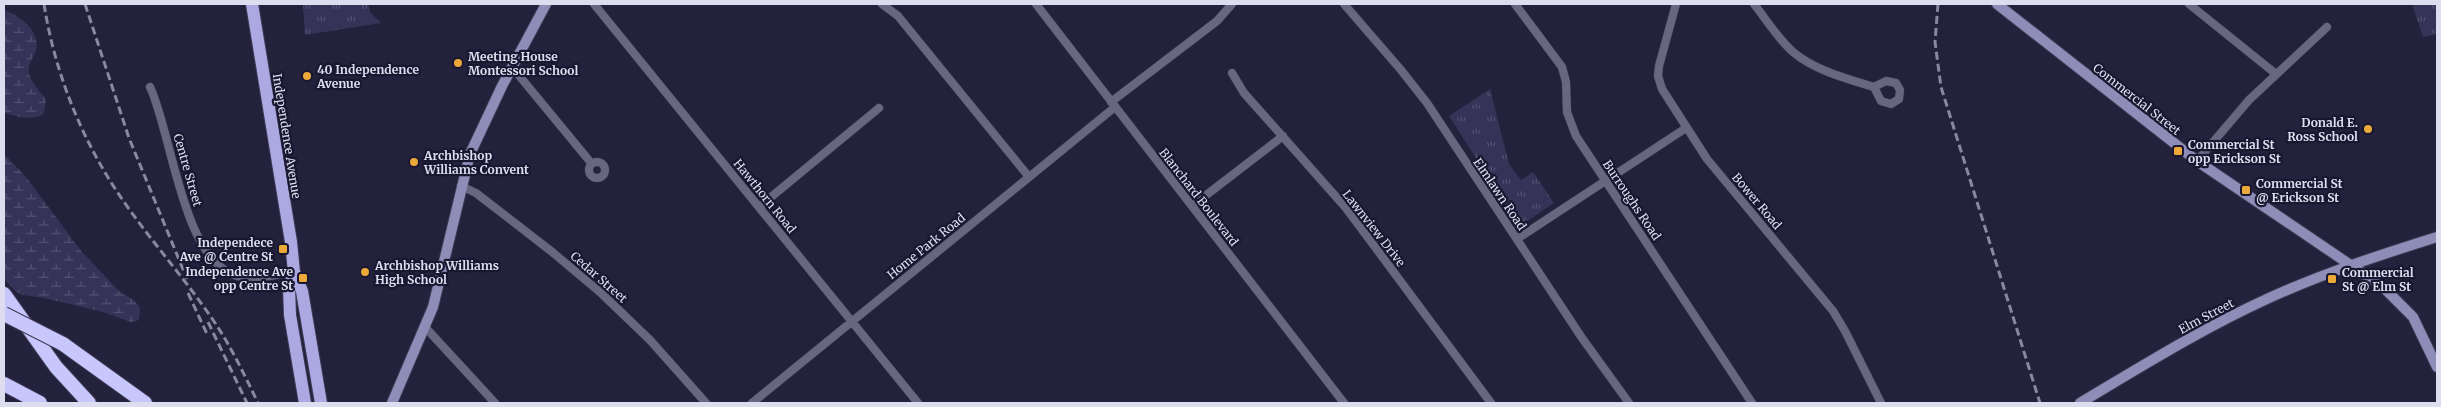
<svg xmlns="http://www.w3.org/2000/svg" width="2441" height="407" font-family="Merriweather,serif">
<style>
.wetland{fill:url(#wetland-marsh)}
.park{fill:url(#park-tufts)}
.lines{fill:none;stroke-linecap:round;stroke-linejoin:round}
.street-casing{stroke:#3d3b54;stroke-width:9}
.secondary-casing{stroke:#3d3b54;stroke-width:12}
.primary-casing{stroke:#3d3b54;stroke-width:14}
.highway-casing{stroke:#3d3b54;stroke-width:16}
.street{stroke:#686782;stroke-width:8}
.secondary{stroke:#8e8db8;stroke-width:10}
.primary{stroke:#aca9e2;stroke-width:12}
.highway{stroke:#c7c6fd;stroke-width:14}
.rail{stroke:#89889e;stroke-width:3;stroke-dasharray:8 4;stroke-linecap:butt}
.highway-bridge-casing{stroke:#3d3b54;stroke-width:16;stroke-linecap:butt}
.highway-bridge{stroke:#c7c6fd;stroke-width:14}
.poi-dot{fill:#eba93a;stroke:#1a1731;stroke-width:2}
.labels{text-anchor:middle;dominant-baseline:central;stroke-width:4.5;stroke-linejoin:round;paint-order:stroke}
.poi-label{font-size:12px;font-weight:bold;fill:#ddddef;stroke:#1a1731;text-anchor:start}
.street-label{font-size:12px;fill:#ddddef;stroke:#1a1731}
</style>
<defs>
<pattern id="wetland-marsh" width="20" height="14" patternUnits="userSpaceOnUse" patternTransform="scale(1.25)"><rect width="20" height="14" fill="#363358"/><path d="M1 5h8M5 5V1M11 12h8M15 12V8" fill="none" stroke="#535070"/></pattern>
<pattern id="park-tufts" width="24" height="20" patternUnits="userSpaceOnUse" patternTransform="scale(1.25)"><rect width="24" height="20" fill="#363358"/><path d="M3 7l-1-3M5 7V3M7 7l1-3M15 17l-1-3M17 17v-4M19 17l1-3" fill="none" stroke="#535070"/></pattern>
</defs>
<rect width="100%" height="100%" fill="#23213b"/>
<path class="wetland" d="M4 10C19 15 41 31 36 50 34 58 27 64 29 73 31 83 40 91 46 99L44 113C33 122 16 116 4 113Z
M4 154 26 177 82 252 119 291 135 301 140 308 139 320 131 322 103 312 44 298 23 295 16 292 4 279Z"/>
<path class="park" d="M303 4H368L370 12 381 23 305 35Z
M2412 4H2437V34L2423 37Z
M1490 89 1509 164 1521 180 1533 172 1554 203 1523 224 1517 222 1449 116Z"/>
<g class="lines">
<g class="street-casing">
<path id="street" d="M594 4 918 403
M882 4 898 16 1029 177
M1036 4 1344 403
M1344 4 1401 70 1427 103 1582 338 1629 403
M1515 4 1562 67 1566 82 1567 112 1576 136 1752 403
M1676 4 1659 66 1658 76 1662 89 1707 159 1833 311 1845 331 1881 403
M1754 4C1766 19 1778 39 1793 52 1814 70 1847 79 1874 87
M2189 4 2276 74
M512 67 592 164
M1232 73 1244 93 1346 208 1491 403
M1886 81 1896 83 1900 90 1899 99 1891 104 1881 101 1874 87Z
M150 87C172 133 182 260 237 276 254 281 276 274 294 272
M1111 102 1217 21 1232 4
M2197 161 2249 100 2327 27
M589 170a8 8 0 1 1 16 0a8 8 0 1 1-16 0Z
M461 186 476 193 551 251 601 293 650 340 706 403
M1192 206 1283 136
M759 207 879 108
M1517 239 1686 128
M425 327 495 403
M752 403 1115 107"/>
</g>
<g class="secondary-casing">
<path id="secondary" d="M1997 4 2197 161 2383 287 2413 317 2437 367
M392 403 433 307 470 154 502 86 546 4
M2080 403C2142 366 2203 328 2269 298 2324 273 2380 255 2437 237"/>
</g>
<g class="primary-casing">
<path id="primary" d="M252 4 291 242 294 272 289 288 290 315 305 403
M294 272 302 291 321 403"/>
</g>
<g class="highway-casing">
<path id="highway" d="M4 294 56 367 89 403
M63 344 145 403
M4 384 40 403"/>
</g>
<use href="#street" class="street"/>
<use href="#secondary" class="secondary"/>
<use href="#primary" class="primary"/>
<use href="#highway" class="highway"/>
<path class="rail" d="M44 4C54 68 78 131 114 187 143 232 180 272 211 317 230 344 244 374 258 403
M85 4 129 138 187 279
M1938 4 1935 42 1941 87 2040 403
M188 293 207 334
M208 322 247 403"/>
<g class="highway-bridge-casing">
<path id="highway-bridge" d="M4 314 63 344"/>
</g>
<use href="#highway-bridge" class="highway-bridge"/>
</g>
<g class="poi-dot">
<circle cx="458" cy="63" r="5"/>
<circle cx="307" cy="76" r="5"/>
<circle cx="2368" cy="129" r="5"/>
<rect x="2173" y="146" width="10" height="10" rx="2.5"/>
<circle cx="414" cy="162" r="5"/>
<rect x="2241" y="185" width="10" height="10" rx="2.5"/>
<rect x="278" y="244" width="10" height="10" rx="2.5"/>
<circle cx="365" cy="272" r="5"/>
<rect x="298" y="273" width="10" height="10" rx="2.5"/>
<rect x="2327" y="274" width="10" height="10" rx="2.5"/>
</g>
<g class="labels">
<g class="poi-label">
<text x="468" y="56">Meeting House<tspan x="468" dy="14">Montessori School</tspan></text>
<text x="317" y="69">40 Independence<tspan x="317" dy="14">Avenue</tspan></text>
<text x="2358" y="122" text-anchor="end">Donald E.<tspan x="2358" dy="14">Ross School</tspan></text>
<text x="2188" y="144">Commercial St<tspan x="2188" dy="14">opp Erickson St</tspan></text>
<text x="424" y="155">Archbishop<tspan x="424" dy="14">Williams Convent</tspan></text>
<text x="2256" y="183">Commercial St<tspan x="2256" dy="14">@ Erickson St</tspan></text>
<text x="273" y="242" text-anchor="end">Independece<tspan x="273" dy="14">Ave @ Centre St</tspan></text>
<text x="375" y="265">Archbishop Williams<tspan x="375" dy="14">High School</tspan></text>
<text x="293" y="271" text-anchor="end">Independence Ave<tspan x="293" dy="14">opp Centre St</tspan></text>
<text x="2342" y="272">Commercial<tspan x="2342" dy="14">St @ Elm St</tspan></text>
</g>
<g class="street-label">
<text transform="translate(2137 99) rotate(38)">Commercial Street</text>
<text transform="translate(287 136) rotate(81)">Independence Avenue</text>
<text transform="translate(188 170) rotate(74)">Centre Street</text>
<text transform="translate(1500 194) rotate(56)">Elmlawn Road</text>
<text transform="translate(765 196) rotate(51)">Hawthorn Road</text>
<text transform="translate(1199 197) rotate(52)">Blanchard Boulevard</text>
<text transform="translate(1632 200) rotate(56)">Burroughs Road</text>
<text transform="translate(1757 201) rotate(50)">Bower Road</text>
<text transform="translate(1374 228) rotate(52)">Lawnview Drive</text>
<text transform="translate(926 246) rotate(-39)">Home Park Road</text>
<text transform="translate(599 277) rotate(41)">Cedar Street</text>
<text transform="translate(2206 316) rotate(-28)">Elm Street</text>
</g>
</g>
<rect width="2441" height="407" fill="none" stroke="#ddddef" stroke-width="10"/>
</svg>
